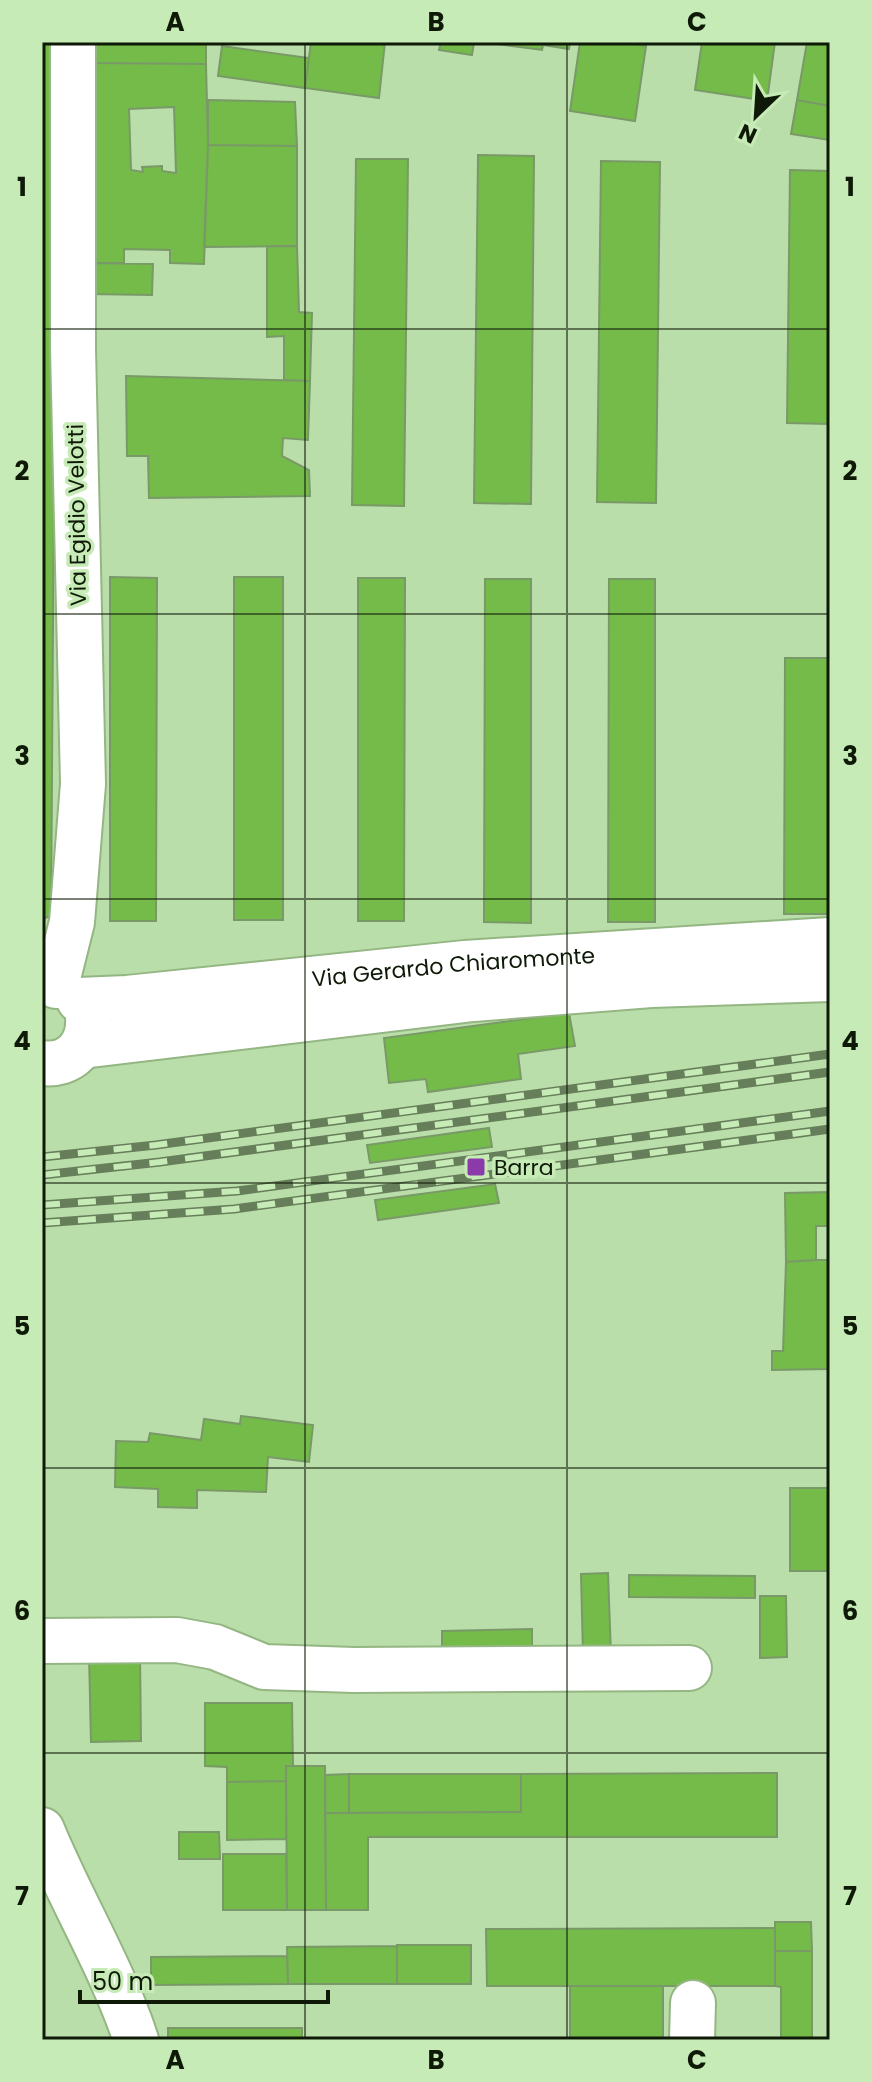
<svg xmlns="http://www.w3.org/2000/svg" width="872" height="2082" font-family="Poppins,sans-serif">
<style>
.building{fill:#74bb49;stroke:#799968;stroke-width:2;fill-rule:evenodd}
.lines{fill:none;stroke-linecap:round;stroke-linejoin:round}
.minor-casing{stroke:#94b683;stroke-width:48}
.minor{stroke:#fff;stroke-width:44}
.rail-casing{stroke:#667e5a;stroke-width:9}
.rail{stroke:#c7ebb6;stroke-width:6;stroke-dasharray:18;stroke-linecap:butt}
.grid{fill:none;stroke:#0e1a07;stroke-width:2;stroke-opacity:0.55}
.poi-dot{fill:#8b3aaa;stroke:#c7ebb6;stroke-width:3}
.labels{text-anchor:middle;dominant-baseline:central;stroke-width:7;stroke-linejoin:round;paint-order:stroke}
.street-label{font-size:22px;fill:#0e1a07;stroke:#c7ebb6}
.poi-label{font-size:22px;fill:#0e1a07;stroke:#c7ebb6;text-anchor:start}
.neatline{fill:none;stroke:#0e1a07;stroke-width:3}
.grid-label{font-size:26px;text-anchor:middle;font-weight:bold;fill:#0e1a07}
</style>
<rect width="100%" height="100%" fill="#badea9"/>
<path class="building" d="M42 42H57L51 916 42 919Z
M92 42H206V64L91 63Z
M311 42H385L379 98 305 88Z
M441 42H474L472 55 439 50Z
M483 42H570L569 49 543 45 542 50Z
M580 42H620L646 46 635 121 570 111Z
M702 42H775L767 101 695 90Z
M807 42 830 43V106L797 100Z
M222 46 309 58 305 88 218 76Z
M91 63 206 64 208 145 204 264 170 263V250L124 249V263H89ZM174 107 176 173 162 171V166L142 167 143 172 131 170 129 109Z
M208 100 295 102 297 146 208 145Z
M797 100 830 106V140L791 134Z
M208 145 297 146V246L204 247Z
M478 155 534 156 531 504 474 503Z
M356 159H408L404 506 352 505Z
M601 161 660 162 656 503 597 502Z
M790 170 830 171V424L787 423Z
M267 246H297L299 312 312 313 310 381 284 380V336L267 337Z
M89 263 153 264 152 295 89 294Z
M126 376 310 381 308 440 283 438 282 456 309 470 310 496 149 498 148 456H127Z
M110 577 157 578 156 921H110Z
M234 577H283V920H234Z
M358 578H405L404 921H358Z
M485 579H531V923L484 922Z
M609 579H655V922H608Z
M785 658H830V914H784Z
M569 1013 575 1046 518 1054 521 1079 428 1092 426 1079 389 1083 384 1038Z
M489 1128 492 1147 370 1163 367 1145Z
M495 1184 499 1203 378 1220 375 1200Z
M830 1192V1226H816V1260L786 1262 785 1193Z
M816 1260H830V1369L772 1370V1351H783L786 1262Z
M241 1416 313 1425 309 1462 268 1457 266 1492 197 1490V1508L158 1507V1489L115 1487 116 1441 148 1442 150 1433 201 1440 204 1419 240 1424Z
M790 1488H830V1571H790Z
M608 1573 611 1654 583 1655 581 1574Z
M629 1575 755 1576V1598L629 1597Z
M760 1596H786L787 1657 760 1658Z
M532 1629V1656L442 1658V1631Z
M140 1653 141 1741 91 1742 89 1654Z
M205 1703H292L293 1766H286V1781L227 1782V1767L205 1766Z
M286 1766H325L326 1910H287Z
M777 1773V1837H368V1910H326L325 1813 521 1812V1774Z
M349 1774V1813H325V1775Z
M349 1774H521V1812L349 1813Z
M286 1781V1839L227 1840V1782Z
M179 1832H219L220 1859H179Z
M223 1854H286L287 1910H223Z
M775 1922H811L812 1951H775Z
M775 1928V1986H487L486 1929Z
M397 1945H471V1984H397Z
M397 1946V1984H288L287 1947Z
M775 1951H812V2040H781V1987L775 1986Z
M287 1956 288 1984 151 1985V1957Z
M570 1986H663V2040H570Z
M168 2028H302V2040H168Z"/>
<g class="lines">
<g class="minor-casing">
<g id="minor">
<path d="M56 986 72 922 83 784 73 349V42"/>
<path id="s1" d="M79 1000 127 998 465 963 830 940"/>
<path d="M82 1046 473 999 651 985 830 979"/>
<path d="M42 1063C70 1067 90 1046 88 1018"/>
<path d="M42 1641 177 1640 215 1647 264 1667 354 1670 689 1668"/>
<path d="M42 1830C71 1901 112 1967 136 2040"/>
<path d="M692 2040 693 2003"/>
</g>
</g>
<use href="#minor" class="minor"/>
<g class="rail-casing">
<path id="rail" d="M42 1157 156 1145 830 1054
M42 1175 160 1162 830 1072
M42 1205 237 1191 830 1111
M42 1223 234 1209 830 1129"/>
</g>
<use href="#rail" class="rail"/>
</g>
<path class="grid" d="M305 42V2040M567 42V2040M42 329H830M42 614H830M42 899H830M42 1183H830M42 1468H830M42 1753H830"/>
<rect class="poi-dot" x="466" y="1157" width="20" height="20" rx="4"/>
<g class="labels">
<g class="street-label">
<text transform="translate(77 515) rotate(-91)">Via Egidio Velotti</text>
<text stroke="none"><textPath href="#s1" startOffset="376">Via Gerardo Chiaromonte</textPath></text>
</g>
<g class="poi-label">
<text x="494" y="1167">Barra</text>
</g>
</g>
<rect width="872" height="2082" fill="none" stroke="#c7ebb6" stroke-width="88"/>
<g transform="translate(756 116) rotate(205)" stroke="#c7ebb6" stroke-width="6" paint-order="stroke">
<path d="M0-6L14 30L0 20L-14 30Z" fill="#0e1a07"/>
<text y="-12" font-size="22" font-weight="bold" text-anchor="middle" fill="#0e1a07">N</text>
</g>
<path d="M80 1990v12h248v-12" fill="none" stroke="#0e1a07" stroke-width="4"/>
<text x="92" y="1990" font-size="24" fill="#0e1a07" stroke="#c7ebb6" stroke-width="6" paint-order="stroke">50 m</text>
<rect x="44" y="44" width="784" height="1994" class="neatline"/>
<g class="grid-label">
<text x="175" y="31">A</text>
<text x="436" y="31">B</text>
<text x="697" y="31">C</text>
<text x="22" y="196">1</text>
<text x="850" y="196">1</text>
<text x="22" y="480">2</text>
<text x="850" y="480">2</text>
<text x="22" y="765">3</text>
<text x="850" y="765">3</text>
<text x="22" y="1050">4</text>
<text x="850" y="1050">4</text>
<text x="22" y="1335">5</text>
<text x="850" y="1335">5</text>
<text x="22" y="1620">6</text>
<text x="850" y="1620">6</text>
<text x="22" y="1905">7</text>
<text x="850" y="1905">7</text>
<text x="175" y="2069">A</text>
<text x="436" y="2069">B</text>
<text x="697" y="2069">C</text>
</g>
</svg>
